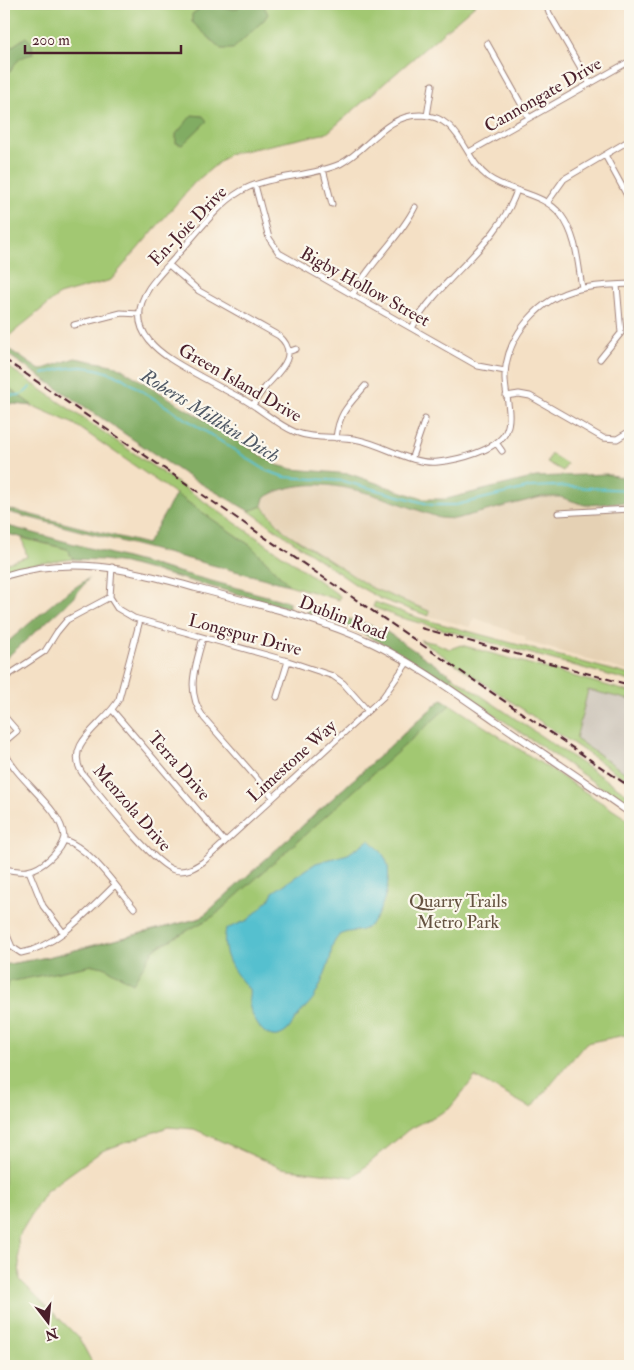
<svg xmlns="http://www.w3.org/2000/svg" width="634" height="1370" font-family="'IM FELL Double Pica',serif">
<style>
.built{fill:#e5d1b4}
.industrial{fill:#cbc3b8}
.green{fill:#a2c872;stroke:#76744e}
.forest{fill:#81ac64;stroke:#666648}
.water{fill:#54c0cf;stroke:#4f707d}
.lines{fill:none;stroke-linecap:round;stroke-linejoin:round}
.stream{stroke:#54c0cf;stroke-width:2}
.minor-casing{stroke:#9f8078;stroke-width:7}
.major-casing{stroke:#9f8078;stroke-width:8}
.minor{stroke:#fff;stroke-width:5}
.major{stroke:#fff;stroke-width:6}
.rail{stroke:#4a1f2b;stroke-width:2;stroke-dasharray:8 4;stroke-linecap:butt}
.labels{text-anchor:middle;dominant-baseline:central;stroke-width:4.5;stroke-linejoin:round;paint-order:stroke}
.street-label{font-size:18px;fill:#4a1f2b;stroke:#fbf7ec}
.park-label{font-size:18px;fill:#645240;stroke:#fbf7ec}
.water-label{font-size:19px;font-style:italic;fill:#4e5764;stroke:#fbf7ec}
</style>
<rect width="100%" height="100%" fill="#fbf7ec"/>
<filter id="ink" filterUnits="userSpaceOnUse"><feTurbulence type="fractalNoise" baseFrequency=".02" numOctaves="2"/><feDisplacementMap in="SourceGraphic" scale="10" xChannelSelector="R" yChannelSelector="G"/><feConvolveMatrix kernelMatrix="1 2 1 2 8 2 1 2 1" color-interpolation-filters="sRGB"/></filter>
<filter id="wash" filterUnits="userSpaceOnUse"><feTurbulence type="fractalNoise" baseFrequency=".0096" numOctaves="4" result="noise"/><feDisplacementMap in="SourceGraphic" scale="20" xChannelSelector="R" yChannelSelector="G"/><feGaussianBlur stdDeviation="1.12" result="paint"/><feColorMatrix in="noise" values="0 0 0 0 0 0 0 0 0 0 0 0 0 0 0 0 0 1.4 0 .05"/><feComposite in="paint" operator="in"/></filter>
<g filter="url(#wash)">
<rect width="100%" height="100%" fill="#f4e0c5"/>
<path class="built" d="M297 486 349 487 440 518 455 519 541 497H560L585 505 630 502V672L525 641 526 637 475 618 470 627 429 616V611L372 588 284 531 262 506 264 498 278 490Z"/>
<path class="industrial" d="M588 690 630 700V776L576 739Z"/>
<path class="green" d="M4 4H476L327 133 229 154 194 183 111 280 59 295 4 340Z
M4 364 301 568 340 596 339 600 289 585 251 546 74 424 33 406 4 384Z
M551 454 567 464 563 471 547 462Z
M262 506 284 531 372 588 429 611V616L383 600 356 585 249 511Z
M22 538 67 549 73 559 35 564 4 572V564L27 557Z
M375 602 419 618 630 675V681L398 617 373 607Z
M420 640 435 643 450 649 461 645 630 692V700L588 690 576 739 630 776V782Z
M452 676 630 796V807L447 682Z
M442 699 630 821V1039L625 1035 586 1043 531 1108 475 1077 449 1109 408 1130 353 1177 281 1168 194 1129 168 1127 102 1151 46 1191 18 1237 20 1280 79 1338 94 1366H4V965L48 957 201 918Z"/>
<path class="forest" d="M207 4H221L223 8 236 9 242 4H263L268 14 264 20 233 49H221L192 22V14Z
M26 37 32 43 33 54C22 56 15 61 11 71L4 72V52Z
M192 115 203 116 207 121 182 145 176 143V134Z
M4 346 40 370 75 358 117 366 277 465 292 469 350 474 423 499H446L536 477 606 474 630 479V502L585 505 560 497H541L455 519 440 518C387 500 317 466 264 498L262 506 249 511 184 474 4 352Z
M4 384 33 406 4 403Z
M176 494 251 546 289 585 4 511V508L147 544Z
M4 525 289 602V608L125 563 102 560 73 559 67 549 4 533Z
M89 578 73 598 4 660V645L58 599Z
M308 609 364 623 387 632 452 676 447 682 382 643 349 627 307 613Z
M442 699 450 705 214 916 154 949 133 983 104 967 93 965 9 982 4 994V965L48 957 201 918Z"/>
<path class="water" d="M369 840C376 846 382 851 386 860 394 876 382 916 368 927 357 935 343 927 335 941 331 947 331 954 330 960 326 970 322 982 317 992 313 1001 304 1008 298 1016 294 1020 291 1027 287 1031 267 1048 252 1019 249 1004 248 999 250 994 249 989 233 972 220 953 226 929L248 920 269 900 273 892 316 863 348 854Z"/>
<g class="lines">
<path class="stream" d="M43 374C74 364 91 364 122 378L267 471 285 477 343 481 432 505H456L531 487 553 486 630 490
M4 395C15 396 23 397 30 387"/>
</g>
</g>
<g filter="url(#ink)">
<g class="lines">
<g class="minor-casing">
<path id="minor" d="M546 4 549 13 590 84
M487 43 529 118
M427 116 432 85
M469 152 630 61
M605 155 630 201
M323 169 332 204
M255 185 269 238 279 253 478 366 505 371
M547 203 564 179 630 140
M169 265 199 291 279 336C300 354 280 371 267 385 262 391 257 398 253 405
M582 288C578 264 577 236 561 215 543 192 510 193 488 177 462 157 462 116 420 115 385 115 368 150 340 164 309 178 271 174 241 191 217 205 197 233 178 254 169 265 157 276 149 288 120 332 163 356 196 374 211 382 226 391 241 398 260 408 276 424 295 432 315 440 338 435 359 440 384 445 412 465 438 462 458 460 496 451 506 432 514 414 504 394 505 375 507 335 540 297 579 289 596 285 614 285 630 284
M353 294C370 262 399 239 415 207
M74 325 121 313 140 314
M412 328C440 277 498 246 517 190
M288 352 296 349
M600 359 621 333 617 285
M506 396 519 394 530 396 603 438 617 439 630 431
M336 438C339 412 349 405 365 386
M497 444 502 451
M412 457 425 419
M558 513 630 509
M110 597 117 608 134 618 288 661 333 676 343 683 367 710
M110 597 112 567
M140 620 119 699C106 724 63 742 82 773 99 793 153 864 174 870 185 873 194 868 203 862L383 697 407 663
M203 638C195 667 185 692 204 718L273 797
M4 678 45 651 57 632 67 620 110 597
M277 697 288 661
M113 711 224 841
M4 716 17 731 4 742
M4 750C15 780 61 806 64 837 61 851 42 869 27 871 20 872 11 870 4 869
M63 840C89 846 116 887 134 908
M29 871 43 906 63 932
M4 928 12 947 21 953C58 946 88 911 114 886"/>
</g>
<g class="major-casing">
<path id="major" d="M4 576C73 554 129 570 196 588 255 604 316 617 372 643 416 664 457 694 496 721 541 752 586 782 630 813"/>
</g>
<use href="#minor" class="minor"/>
<use href="#major" class="major"/>
<path class="rail" d="M4 359 630 787
M421 628 630 685"/>
</g>
</g>
<g class="labels">
<g class="street-label">
<text transform="translate(543 95) rotate(-30)">Cannongate Drive</text>
<text transform="translate(188 226) rotate(-46)">En-Joie Drive</text>
<text transform="translate(365 287) rotate(29)">Bigby Hollow Street</text>
<text transform="translate(240 383) rotate(30)">Green Island Drive</text>
<text transform="translate(343 618) rotate(21)">Dublin Road</text>
<text transform="translate(245 635) rotate(15)">Longspur Drive</text>
<text transform="translate(292 761) rotate(-42)">Limestone Way</text>
<text transform="translate(179 766) rotate(49)">Terra Drive</text>
<text transform="translate(132 808) rotate(49)">Menzola Drive</text>
</g>
<g class="park-label">
<text x="458" y="901">Quarry Trails<tspan x="458" dy="21">Metro Park</tspan></text>
</g>
<g class="water-label">
<text transform="translate(210 416) rotate(32)">Roberts Millikin Ditch</text>
</g>
</g>
<rect width="634" height="1370" fill="none" stroke="#fbf7ec" stroke-width="20"/>
<g transform="translate(48 1322) rotate(164)" stroke="#fbf7ec" stroke-width="4" paint-order="stroke">
<path d="M0-4L9 19L0 12L-9 19Z" fill="#4a1f2b"/>
<text y="-8" font-size="14" font-weight="bold" text-anchor="middle" fill="#4a1f2b">N</text>
</g>
<path d="M25 45v8h156v-8" fill="none" stroke="#4a1f2b" stroke-width="2.5"/>
<text x="32" y="45" font-size="15" fill="#4a1f2b" stroke="#fbf7ec" stroke-width="4" paint-order="stroke">200 m</text>
</svg>
